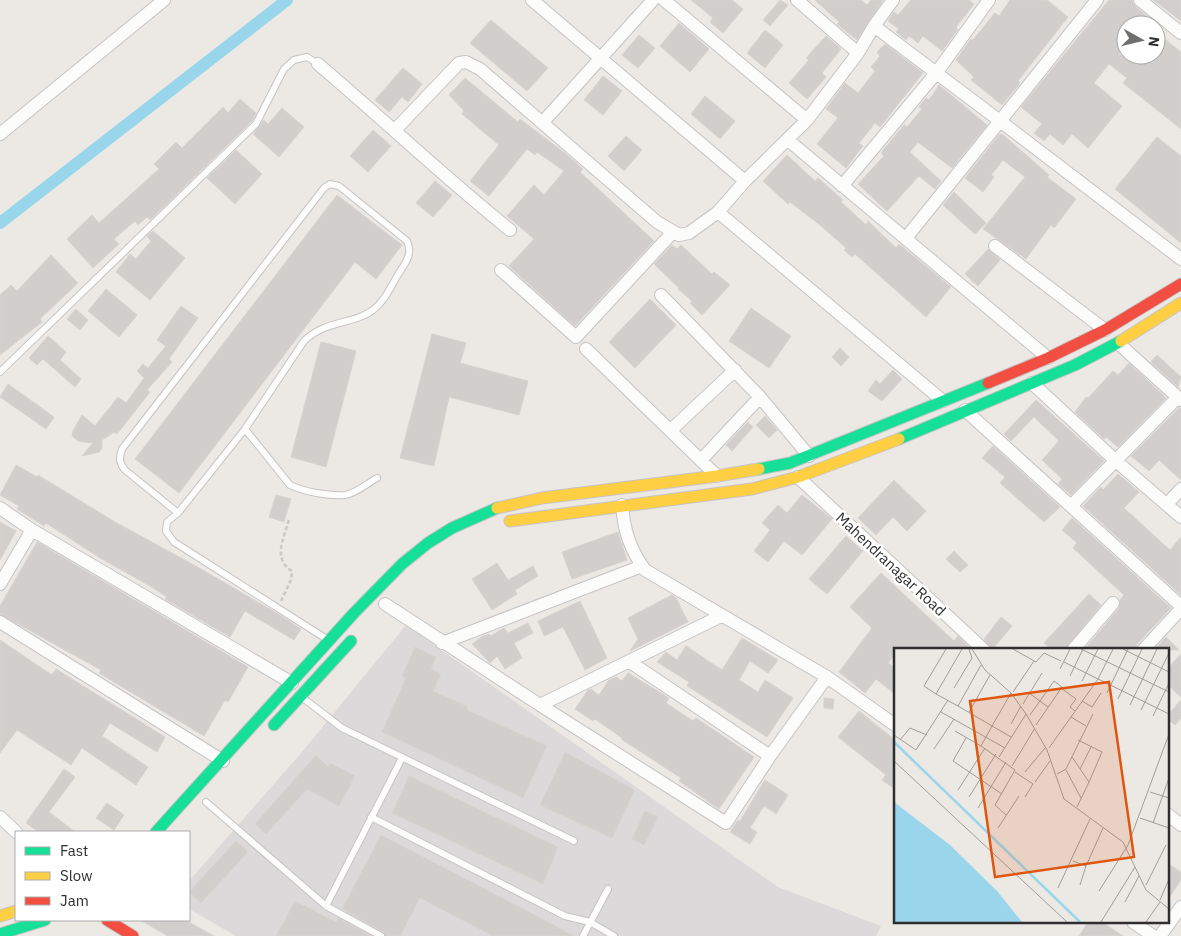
<svg xmlns="http://www.w3.org/2000/svg" width="1181" height="936" font-family="'IBM Plex Sans',sans-serif">
<style>
.industrial{fill:#dcd9db}
.lines{fill:none;stroke-linecap:round;stroke-linejoin:round}
.canal{stroke:#99d6ec;stroke-width:12}
.building{fill:#d1cecb;stroke:#d7d4d0}
.lane-casing{stroke:#c5c4c5;stroke-width:8}
.street-casing{stroke:#c5c4c5;stroke-width:14}
.fast-casing{stroke:#c5c4c5;stroke-width:13}
.slow-casing{stroke:#c5c4c5;stroke-width:13}
.jam-casing{stroke:#c5c4c5;stroke-width:13}
.path{stroke:#c9c9c8;stroke-width:2.5;stroke-dasharray:4 2.5;stroke-linecap:butt}
.lane{stroke:#fcfcfb;stroke-width:6}
.street{stroke:#fcfcfb;stroke-width:12}
.fast{stroke:#16e098;stroke-width:11}
.slow{stroke:#ffcf43;stroke-width:11}
.jam{stroke:#f24e42;stroke-width:11}
.labels{text-anchor:middle;dominant-baseline:central;stroke-width:5;stroke-linejoin:round;paint-order:stroke}
.street-label{font-size:15px;fill:#2e2e2e;stroke:#fff}
.inset-river{fill:none;stroke:#99d6ec;stroke-width:2.5}
.inset-road{fill:none;stroke:#a09e9b;stroke-width:1}
.view{fill:#df570e;fill-opacity:0.15;stroke:#df570e;stroke-width:2.5}
.inset-edge{fill:none;stroke:#2e2e2e;stroke-width:2.5}
</style>
<rect width="100%" height="100%" fill="#ece8e4"/>
<path class="industrial" d="M406 625 778 887 881 926 876 936H236L189 909V881L302 752Z"/>
<g class="lines">
<path class="canal" d="M0 223 287 0"/>
</g>
<path class="building" d="M691 0H732L743 9 723 33 710 22 713 18Z
M780 0 788 5 770 26 763 20Z
M815 0H861L867 5 871 0H883L857 40 837 24 839 22Z
M911 0H969L974 4 956 27 958 29 942 51 923 36 918 43 909 36 906 40 896 32 899 29 888 21 894 12 898 15Z
M1010 0H1047L1068 17 1018 81 1020 83 1002 105 971 80 974 77 956 60 971 39 973 40 995 13 999 16Z
M1109 0H1132L1135 6 1148 17 1142 25H1126V45L1118 55H1156V32L1181 52V129L1123 83 1127 78 1109 64 1094 83 1122 106 1088 148 1072 134 1063 145 1050 134 1044 141 1034 133 1042 124 1021 107Z
M1153 0H1181V21L1159 4Z
M491 20 548 68 527 91 470 43Z
M679 23 709 49 690 72 660 46Z
M765 30 783 45 765 68 747 53Z
M639 35 655 48 638 68 622 55Z
M826 36 841 49 822 73 826 77 807 99 789 83 809 60 806 58Z
M885 44 923 73 880 127 875 123 859 143 863 146 846 168 817 144 838 118 826 109 845 83 858 93 875 71 871 67 880 56 877 52Z
M403 68 422 84 408 102 402 97 389 112 375 100Z
M603 76 622 91 603 115 584 100Z
M465 78 518 122 520 119 566 154 583 169 580 172 654 241 575 326 509 266 534 239 507 216 534 185 544 195 564 171 537 152 535 155 527 149 489 196 470 181 499 145 462 114 464 111 449 95Z
M939 85 987 125 952 168 918 142 910 152 941 181 935 189 919 176 887 211 858 184 884 156 881 153 894 137 904 125 907 127 922 109 919 107 926 98 929 100Z
M705 96 735 121 720 139 691 114Z
M240 99 256 113 252 121 150 220 147 217 138 225 135 221 114 239 119 244 93 268 67 239 92 215 99 223 159 169 154 164 176 142 182 148 223 107 228 113Z
M282 108 304 127 279 157 253 134 264 120 268 124Z
M373 130 391 146 368 172 350 156Z
M1002 134 1049 175 1047 177 1076 199 1054 228 1051 225 1026 259 983 229 1025 177 1003 160 991 175 994 177 983 192 965 178 999 135Z
M626 136 642 150 624 171 608 156Z
M1157 137 1181 156V243L1115 189Z
M236 150 262 174 235 204 207 178Z
M787 155 815 181 818 178 826 185 843 200 841 202 866 225 868 221 896 248 899 244 951 287 926 317 855 254 852 257 844 250 846 248 820 225 790 202 788 204 763 181Z
M435 181 452 195 433 217 416 203Z
M954 192 986 223 975 234 943 205Z
M337 195 402 245 376 279 355 262 179 493 135 459Z
M153 231 185 258 150 300 116 272 130 254 136 259 151 241 147 236Z
M672 245 677 249 681 245 712 274 714 272 730 285 702 315 690 303 692 301 678 289 679 288 654 264Z
M988 249 1000 260 978 286 965 274Z
M51 255 78 283 40 319 42 322 0 355V295L11 285 17 291Z
M106 289 137 315 119 337 88 311Z
M650 299 676 325 635 368 609 342Z
M181 306 198 318 169 359 172 362 147 390 150 392 117 434 114 432 102 440V448L99 452 82 456 93 443 78 441 72 436 73 431 82 415 95 426 118 397 126 403 144 378 137 371 143 364 148 368 166 346 157 340Z
M751 308 791 336 769 368 729 341Z
M76 309 88 320 80 330 67 319Z
M432 334 466 343 460 363 528 381 519 415 449 397 434 466 400 458Z
M48 336 66 352 60 360 81 379 75 387 43 359 37 365 29 358Z
M321 342 356 351 326 467 291 457Z
M840 348 849 357 841 366 832 357Z
M1157 355 1181 377 1178 387 1151 362Z
M1129 363 1166 398 1118 447 1106 437 1104 439 1075 412 1086 397 1088 398 1113 371 1118 375Z
M893 370 902 379 882 401 868 391 876 380 880 384Z
M8 384 54 417 46 429 0 397Z
M1036 400 1104 461 1071 495 1058 484 1062 479 1042 460 1059 441 1034 417 1011 441 1004 434Z
M1179 408H1181V480L1159 460 1149 471 1131 456Z
M765 416 777 430 769 438 756 425Z
M748 422 753 427 732 451 726 445Z
M993 446 1060 507 1044 522 1000 483 1005 477 982 458Z
M16 465 37 477 38 475 115 522 194 565 280 615 301 629 294 640 245 611 230 637 165 599 167 597 150 586 100 558 46 523 44 526 17 509 19 506 0 495Z
M1118 474 1139 492 1124 508 1170 550 1181 537V595L1083 506 1101 487 1103 490Z
M894 480 926 511 907 531 893 517 876 535 858 518Z
M276 495 291 499 284 522 269 517Z
M802 495 832 519 802 555 784 541 768 562 754 551 770 530 762 523 778 505 787 513Z
M1072 518 1171 608 1137 644 1135 650H1084L1119 608 1120 600 1124 595 1073 548 1077 543 1062 530Z
M0 522 16 531 0 560Z
M618 532 627 560 572 579 562 552Z
M846 536 863 551 827 594 809 579Z
M37 542 248 667 228 702 225 700 204 736 99 673 101 670 0 614V606Z
M954 551 968 565 960 572 946 559Z
M497 563 508 580 533 566 538 576 515 590 517 594 492 610 472 579Z
M881 573 954 641 958 636 972 650H895V654L888 663 895 668V694L876 679 865 693 839 672 872 628 850 607Z
M1089 594 1101 605 1065 650H1052L1044 643Z
M672 595 676 598 688 622 630 651 638 639 628 618Z
M580 601 607 658 585 670 563 627 544 636 538 621Z
M1001 617 1012 626 992 650 984 639Z
M528 623 533 633 514 643 522 658 505 669 497 656 490 663 472 644 481 637 489 634 491 636 502 629 504 628 508 633Z
M1166 637 1179 650H1154Z
M742 638 778 660 768 673 750 661 739 680 758 692 765 680 793 698 767 737 687 686 689 682 657 662 666 652 677 660 686 646 722 670Z
M0 640 52 675 56 669 165 737 157 752 110 723 102 736 148 767 136 785 82 748 71 765 17 730 0 753Z
M415 647 436 657 431 669 441 674 433 691 468 707 467 710 547 746 523 798 382 732 406 678 402 676Z
M1181 654V697L1167 684V669Z
M628 673 669 698 666 703 693 721 696 718 754 757 719 809 679 781 681 778 621 739 622 738 595 719 593 721 575 709 588 690 591 689 599 695 609 680 616 677 622 681Z
M824 698 834 699 833 709 824 708Z
M1181 700V718L1175 725 1167 719V716Z
M859 711 895 740V789L882 780 886 775 838 737Z
M565 752 635 790 612 838 540 805Z
M316 755 328 767 330 763 355 776 339 806 307 789 266 834 255 824Z
M64 769 75 777 49 812 75 832H39L26 823Z
M409 776 558 847 543 884 392 813Z
M765 780 788 795 776 814 764 806 750 828 757 832 750 844 730 832 738 820 740 821Z
M107 803 124 815 114 830 96 818Z
M645 811 658 817 644 845 632 839Z
M381 835 514 904 574 936H493L420 898 400 936H386L383 932 342 909Z
M236 841 248 852 201 903 189 892Z
M1167 863 1181 872V880L1167 901Z
M295 901 336 922 338 918 371 936H276Z
M140 920H185L214 936H168Z
M1088 922H1102L1123 936H1079Z"/>
<g class="lines">
<g class="lane-casing">
<path id="lane" d="M0 372 256 124 284 69 294 60 307 57 318 64
M245 429 290 485C305 492 328 496 345 495 355 494 368 483 377 478
M178 513 245 429 304 341C327 319 353 325 373 310 385 301 391 286 399 273 406 262 413 254 407 241L339 186 330 184 324 188 122 449C119 458 119 463 125 470L178 513 167 522 166 531 174 542 325 638
M303 698 342 728 574 841
M206 802 326 906 381 936
M371 817 565 916 590 922 614 936
M326 906 402 758
M583 936 608 889"/>
</g>
<g class="street-casing">
<path id="street" d="M532 0 745 181
M664 0 807 120
M797 0 858 53
M1097 0 1000 121 1181 259
M1140 0 1181 33
M874 26 893 0
M318 64C383 119 444 177 510 230
M543 122 653 0
M395 130 459 63 466 62 480 69 657 222 679 235 689 233 718 212 745 181 807 120 858 53 874 26 1000 121 906 238
M0 134 164 0
M788 140 1048 358
M842 186 937 72 989 0
M718 212 943 401
M995 246 1105 330
M501 270 576 337 673 232
M661 295 760 397 809 456
M1118 343 1181 400
M586 349 717 476
M1032 383 1116 461 1181 517
M965 410 1181 606
M671 430 735 370
M702 459 760 397
M798 477 984 650
M1167 504 1181 489
M622 505C624 531 630 549 645 570L827 677 895 725
M1071 506 1178 397
M0 508 32 530 292 683
M0 584 32 530
M385 604 540 705
M721 616 540 705 726 823 770 756 827 677
M0 622 223 761
M442 643 642 566
M1073 650 1113 603
M1143 650 1181 609
M630 662 770 756
M1167 814 1181 825
M0 817 16 832
M1133 922 1153 936
M1160 936 1181 907"/>
</g>
<g class="fast-casing">
<path id="fast" d="M899 439 1075 365 1121 341
M759 469 790 463 988 383
M274 725 351 641
M156 832 354 613 402 564 428 543 452 528 497 508
M0 934 45 920"/>
</g>
<g class="slow-casing">
<path id="slow" d="M1121 341 1181 303
M497 508 542 498 717 476 759 469
M510 521 752 489 798 477 899 439
M0 916 16 911"/>
</g>
<g class="jam-casing">
<path id="jam" d="M988 383 1048 358 1105 330 1181 284
M107 920 133 936"/>
</g>
<path class="path" d="M281 601 291 580 292 571C272 559 284 539 289 519"/>
<use href="#lane" class="lane"/>
<use href="#street" class="street"/>
<use href="#fast" class="fast"/>
<use href="#slow" class="slow"/>
<use href="#jam" class="jam"/>
</g>
<g class="labels">
<g class="street-label">
<text transform="translate(891 564) rotate(43)">Mahendranagar Road</text>
</g>
</g>
<g transform="translate(894 648)">
<rect width="275" height="275" fill="#ece8e4"/>
<path d="M0 154 56 197 103 243 128 274H0Z" fill="#99d6ec"/>
<path class="inset-river" d="M0 94 186 274"/>
<path class="inset-road" d="M52 1 30 38 42 46 68 1M78 1 91 22 117 45 132 66 153 102 170 151 229 194 252 242 275 261M119 1 142 14 150 5 167 13M187 1 275 44M204 1 192 25 275 66M229 1 275 24M170 14 192 25 188 33M87 17 64 58 98 78 117 45M166 21 176 1M176 28 189 1M60 40 78 10 75 1M167 40 182 51 176 59 181 63M119 44 140 13M135 45 154 59M213 45 234 1M42 46 64 58M224 51 248 1M188 53 198 59 207 45M129 56 148 25M236 57 263 1M247 62 275 5M47 64 111 100M75 64 96 27M136 67 160 33 168 39 142 77M259 68 275 35M177 69 192 78M117 76 127 58M61 83 87 98M0 87 22 102 54 52M72 90 59 113 108 146M6 92 16 80 33 87M155 100 204 31 219 1M40 101 60 71M105 109 132 66M178 109 195 134 208 104 184 92M0 113 173 274M118 118 141 80M186 121 197 99M172 122 187 150M121 124 139 136 131 149M131 124 151 100M163 126 172 121 199 66M141 134 156 113M64 142 91 100M256 144 275 150M75 149 102 106M183 159 195 134M84 160 112 114M112 167 101 157 121 122 87 98 98 78 117 89M246 170 275 180M259 175 275 130M104 180 125 148M179 213 192 218 209 180M186 237 192 218M252 237 272 197M164 240 196 171M205 243 234 197 275 86M266 252 275 231M231 254 245 228M207 274 241 219M252 274 266 254"/>
<path class="view" d="M215 34 240 209 101 229 76 53Z"/>
<rect width="275" height="275" class="inset-edge"/>
</g>
<rect x="15" y="831" width="175" height="90" fill="#ffffff" stroke="#ababab"/>
<rect x="25" y="847" width="25" height="8" fill="#16e098" stroke="#ababab"/>
<text x="60" y="856" font-size="15" fill="#2e2e2e">Fast</text>
<rect x="25" y="872" width="25" height="8" fill="#ffcf43" stroke="#ababab"/>
<text x="60" y="881" font-size="15" fill="#2e2e2e">Slow</text>
<rect x="25" y="897" width="25" height="8" fill="#f24e42" stroke="#ababab"/>
<text x="60" y="906" font-size="15" fill="#2e2e2e">Jam</text>
<g transform="translate(1141 40) rotate(98)"><circle r="24" fill="#ffffff" stroke="#ababab"/>
<path d="M0-4L9 19L0 12L-9 19Z" fill="#706f6e"/>
<text y="-8" font-size="14" font-weight="bold" text-anchor="middle" fill="#2e2e2e">N</text>
</g>
</svg>
